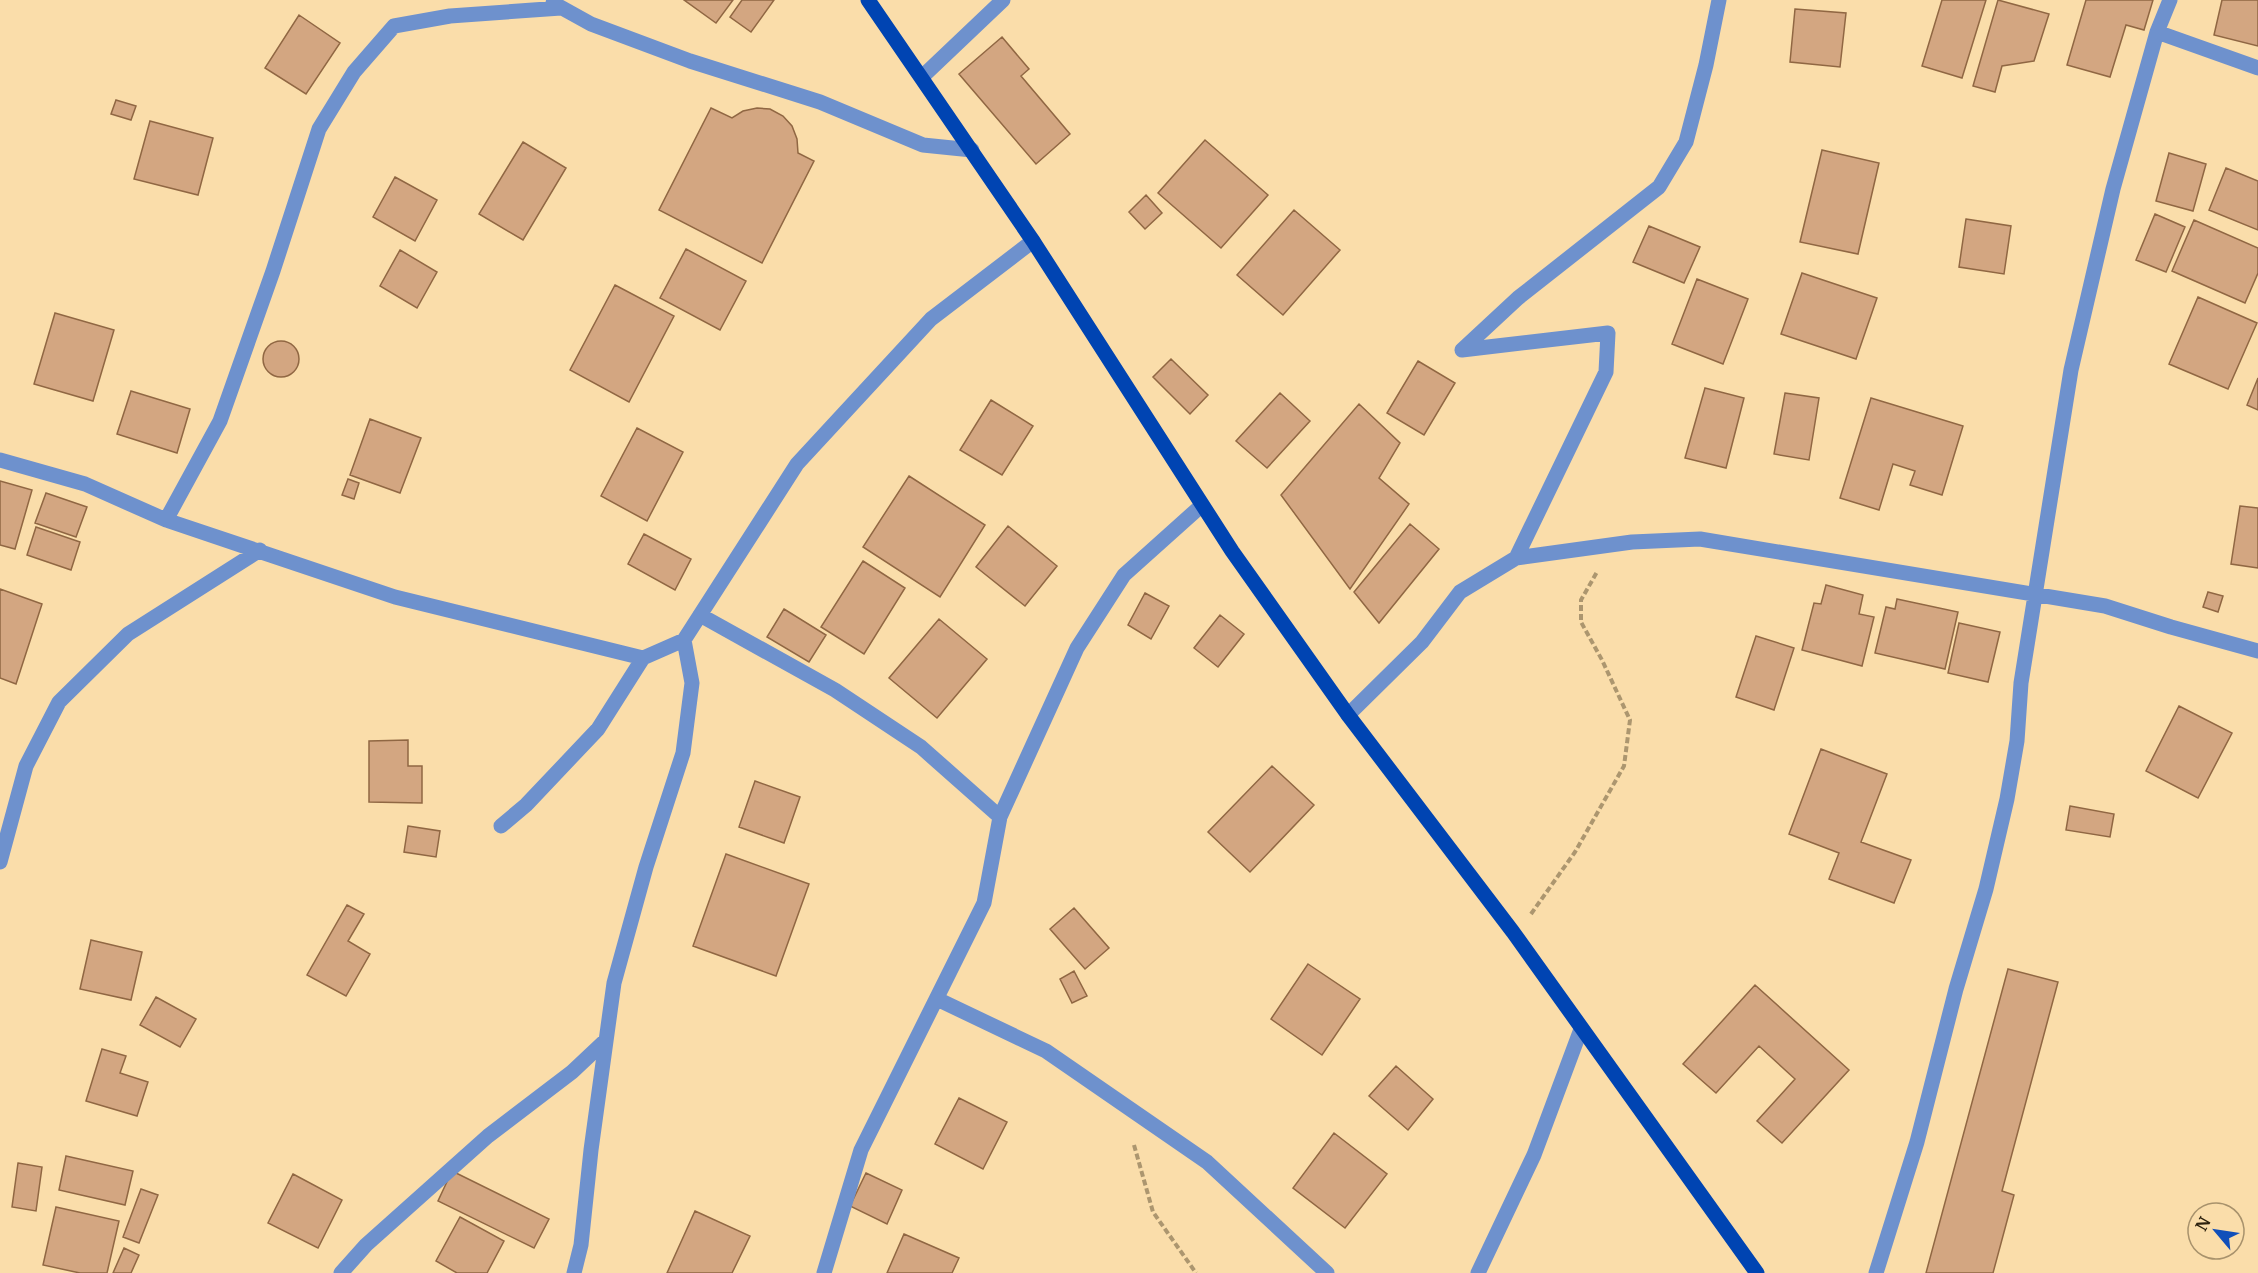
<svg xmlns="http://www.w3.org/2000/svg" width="2258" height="1273" font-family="Merriweather,serif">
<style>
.building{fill:#d3a681;stroke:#906743;stroke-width:1.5}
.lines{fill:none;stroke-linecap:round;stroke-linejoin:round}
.path{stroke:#ac966f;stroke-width:4;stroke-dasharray:6 3;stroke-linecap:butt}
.minor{stroke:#6e91cd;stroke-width:15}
.major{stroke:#0044b2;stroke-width:15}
</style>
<rect width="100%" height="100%" fill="#faddaa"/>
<path class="building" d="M684 0H733L716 23Z
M742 0H774L751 32 730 17Z
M1942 0H1986L1962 78 1922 66Z
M1998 0 2049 14 2034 61 2002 66 1995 92 1973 86Z
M2086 0H2153L2144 30 2126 25 2110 77 2067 65Z
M2222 0H2258V46L2214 35Z
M1795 9 1846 13 1840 67 1790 62Z
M299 15 340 43 306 94 265 68Z
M1002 37 1029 69 1021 76 1070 134 1036 164 959 74Z
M116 100 136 106 131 120 111 114Z
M711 108 732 118 743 111 757 108 770 109 783 116 792 126 797 139 798 153 814 161 762 263 659 210Z
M150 121 213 138 198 195 134 179Z
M1205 140 1268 195 1221 248 1158 193Z
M523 142 566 168 523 240 479 214Z
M1822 150 1879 163 1858 254 1800 242Z
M2169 153 2206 164 2193 211 2156 201Z
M2226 168 2258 181V230L2209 210Z
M395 177 437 200 415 241 373 217Z
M1146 195 1162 213 1145 229 1129 212Z
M1294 210 1340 250 1283 315 1237 275Z
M2155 214 2185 227 2166 272 2136 260Z
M1966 219 2011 226 2004 274 1959 267Z
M2194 220 2258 248V273L2245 303 2172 271Z
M1649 226 1700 247 1684 283 1633 262Z
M686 249 746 281 720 330 660 298Z
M400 250 437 272 417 308 380 286Z
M1802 273 1877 298 1856 359 1781 334Z
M1697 279 1748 299 1723 364 1672 344Z
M615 285 674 316 629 402 570 370Z
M2198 297 2257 323 2228 389 2169 364Z
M55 313 114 330 93 401 34 384Z
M263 359a18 18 0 1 1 36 0a18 18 0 1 1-36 0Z
M1171 359 1208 395 1190 414 1153 377Z
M1418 361 1455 383 1424 435 1387 413Z
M2258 378V410L2247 405Z
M1705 388 1744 398 1726 468 1685 458Z
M131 391 190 409 177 453 117 434Z
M1280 393 1310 421 1267 468 1236 441Z
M1785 393 1819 398 1809 460 1774 454Z
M1871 398 1963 426 1942 495 1910 485 1915 471 1893 464 1879 510 1840 498Z
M991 400 1033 426 1002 475 960 450Z
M1359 404 1400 443 1379 478 1409 504 1350 589 1281 495Z
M370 419 421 438 400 493 350 475Z
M637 428 683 452 647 521 601 496Z
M909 476 985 525 940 597 863 547Z
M348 479 359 483 354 499 342 495Z
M0 481 32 490 15 549 0 545Z
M46 493 87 507 76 537 35 523Z
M2240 506 2258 508V568L2231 564Z
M1410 524 1439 549 1379 623 1354 592Z
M1008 526 1057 566 1025 606 976 567Z
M36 527 80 542 71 570 27 555Z
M644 534 691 559 675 590 628 564Z
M863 561 905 588 864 654 821 627Z
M1826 585 1863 595 1859 614 1874 617 1862 666 1802 650 1814 603 1821 604Z
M0 589 42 604 16 684 0 678Z
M2208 592 2223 596 2218 612 2203 607Z
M1145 593 1169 606 1151 639 1128 625Z
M1897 599 1958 612 1945 669 1875 653 1886 607 1895 609Z
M784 609 826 635 809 662 767 637Z
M1220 615 1244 634 1218 667 1194 648Z
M939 619 987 659 937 718 889 678Z
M1959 623 2000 632 1988 682 1948 673Z
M1756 636 1794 648 1774 710 1736 697Z
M2179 706 2232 733 2198 798 2146 771Z
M408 740V766H422V803L369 802V741Z
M1821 749 1887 774 1861 842 1911 860 1894 903 1829 879 1839 853 1789 834Z
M1272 766 1314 805 1250 872 1208 832Z
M755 781 800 797 784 843 739 827Z
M2070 806 2114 814 2110 837 2066 830Z
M408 826 440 831 436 857 404 852Z
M726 854 809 884 776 976 693 946Z
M347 905 364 914 348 941 370 954 346 996 307 975Z
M1074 908 1109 948 1085 969 1050 929Z
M91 940 142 952 131 1000 80 989Z
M1308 964 1360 999 1322 1055 1271 1019Z
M2008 969 2058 982 2002 1191 2014 1195 1993 1273H1926Z
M1074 971 1087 996 1072 1003 1060 979Z
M1755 985 1849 1070 1782 1143 1757 1121 1795 1079 1759 1046 1716 1093 1683 1064Z
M156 997 196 1019 180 1047 140 1025Z
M102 1049 126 1056 120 1073 148 1082 137 1116 86 1101Z
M1396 1066 1433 1099 1408 1130 1369 1096Z
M959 1098 1007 1122 983 1169 935 1144Z
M1334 1133 1387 1174 1345 1228 1293 1188Z
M66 1156 133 1171 125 1205 59 1190Z
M18 1163 42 1167 36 1211 12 1207Z
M452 1171 549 1219 534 1248 438 1201Z
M866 1173 902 1190 887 1224 850 1206Z
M293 1174 342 1200 318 1248 268 1223Z
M141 1189 158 1195 139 1243 123 1237Z
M56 1207 119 1221 107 1273H80L43 1265Z
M695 1211 750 1236 732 1273H667Z
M460 1217 504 1241 487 1273H457L436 1261Z
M904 1234 959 1258 952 1273H887Z
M124 1248 139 1255 131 1273H113Z"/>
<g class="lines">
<path class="path" d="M1531 914 1575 852 1624 766 1630 720 1602 660 1581 622V600L1597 572
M1134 1145 1153 1212 1196 1273"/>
<path class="minor" d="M553 3 591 24 690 61 820 102 923 145 972 150
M2157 32 2258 68
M922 77 1003 0
M1462 350 1518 298 1659 187 1686 142 1706 65 1719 0
M1462 350 1608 333 1606 372 1516 558
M0 460 85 484 166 520 395 597 643 658 684 640 797 464 931 319 1033 241
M166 520 220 421 273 271 319 129 354 72 394 26 450 16 561 8
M700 615 835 690 921 747 1000 817
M1348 715 1422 642 1460 592 1516 558 1632 542 1700 539 2105 606 2171 627 2258 651
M501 826 526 805 598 729 643 658
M0 862 26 766 59 702 128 634 260 550
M937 999 1046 1051 1207 1162 1327 1273
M341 1273 366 1245 488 1136 572 1072 606 1040
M574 1273 581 1245 591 1150 614 983 646 867 683 753 692 683 684 640
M824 1273 861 1150 984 903 1000 817 1077 648 1124 575 1201 506
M1478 1273 1534 1155 1581 1029
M1876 1273 1917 1142 1956 989 1986 889 2007 799 2017 741 2021 683 2071 370 2113 189 2157 32 2170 0"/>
<path class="major" d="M868 0 1033 241 1232 551 1348 715 1513 932 1757 1273"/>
</g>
<g transform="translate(2216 1231) rotate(299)"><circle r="28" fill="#faddaa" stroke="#a8926c" stroke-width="1.5"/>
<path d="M0-4.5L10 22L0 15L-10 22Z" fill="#104fba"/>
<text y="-9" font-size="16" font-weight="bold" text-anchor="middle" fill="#2c210e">N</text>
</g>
</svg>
